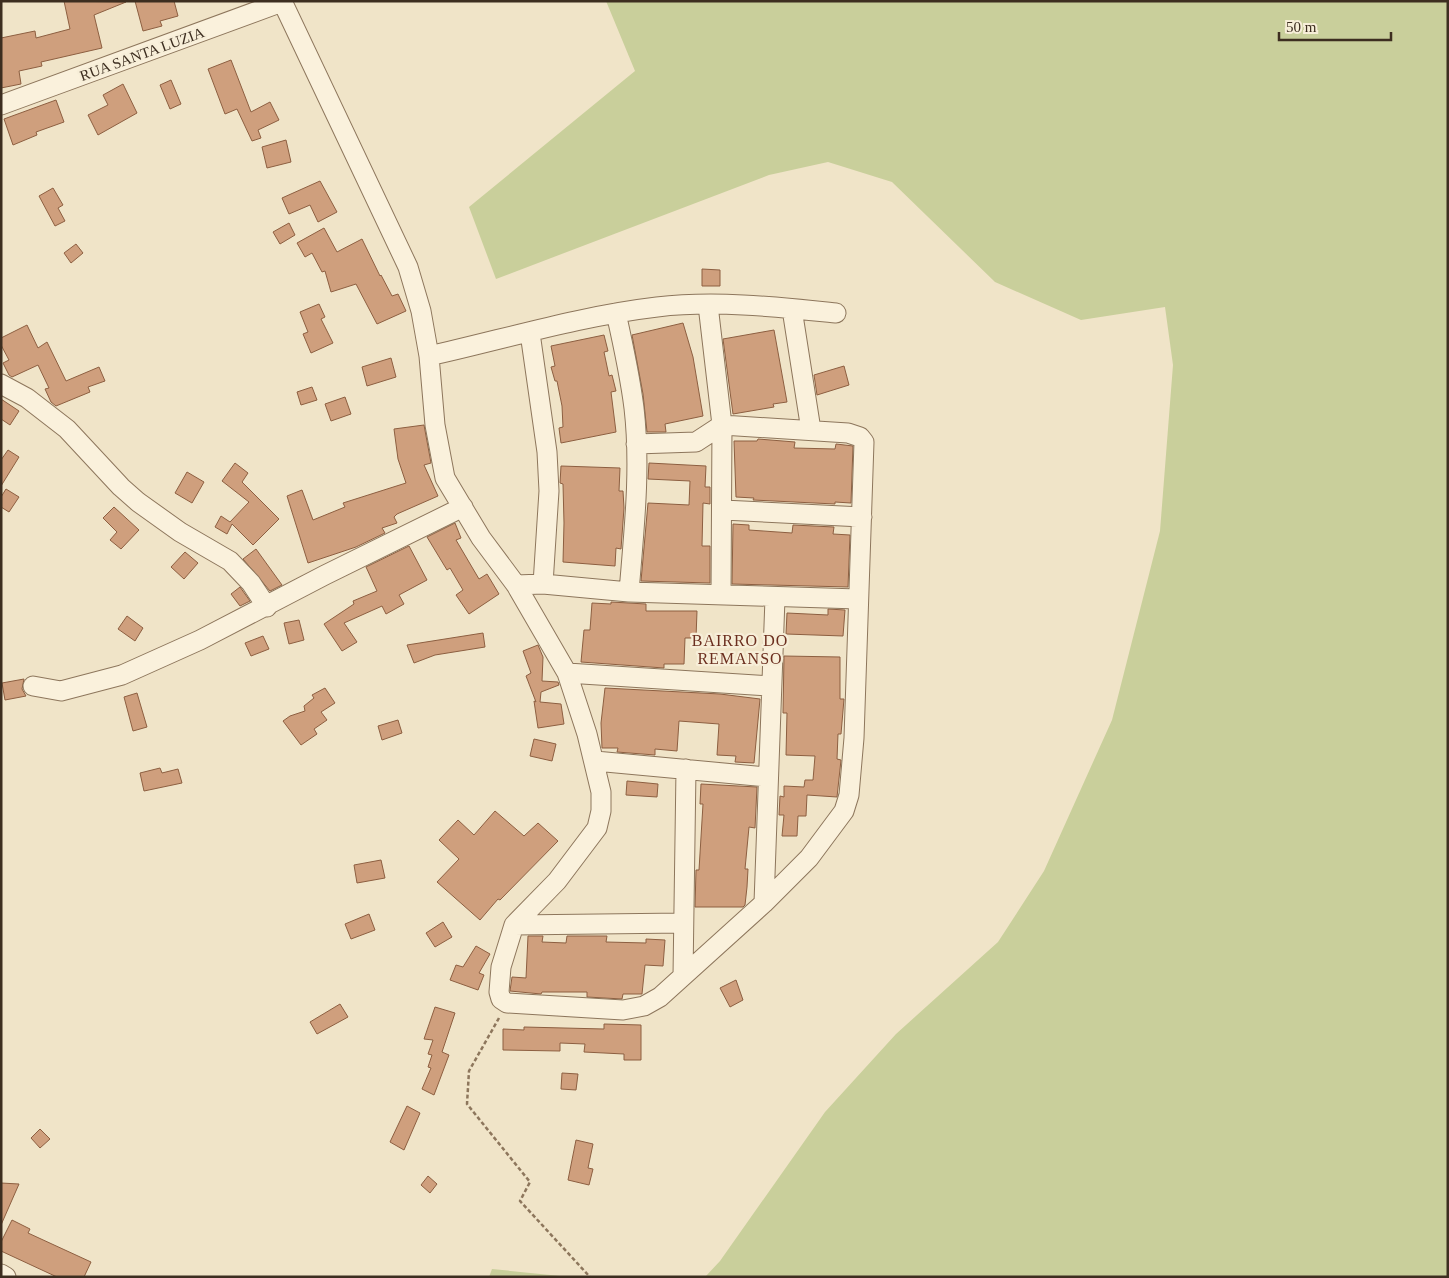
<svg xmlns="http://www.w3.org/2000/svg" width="1449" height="1278" font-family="Georgia,serif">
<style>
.green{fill:#c9cf9b}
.building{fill:#cf9f7d;stroke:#8d5f41}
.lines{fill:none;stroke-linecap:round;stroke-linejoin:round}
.minor-casing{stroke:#8d765c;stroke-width:21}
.path{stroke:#8d765c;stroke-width:2.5;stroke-dasharray:4 2.5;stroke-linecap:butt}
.minor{stroke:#faf1dc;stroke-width:19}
.labels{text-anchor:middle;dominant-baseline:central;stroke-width:4.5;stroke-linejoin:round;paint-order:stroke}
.street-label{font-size:15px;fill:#3d2e20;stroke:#f7eed8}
.neighbourhood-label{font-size:16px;letter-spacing:1px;fill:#6b2e1e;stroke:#f7eed8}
</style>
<rect width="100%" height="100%" fill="#f0e4c8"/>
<path class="green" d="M606 1H1448V1277H705L720 1261 825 1112 896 1034 998 942 1044 871 1112 720 1160 531 1173 365 1165 307 1081 320 995 282 892 182 828 162 769 175 496 279 469 207 635 71Z
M492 1269 560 1276 561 1277H489Z"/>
<path class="building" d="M64 1 126 2 94 15 102 48 41 62 42 66 19 71 21 84 1 88V38L35 31 36 38 70 29Z
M135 1H174L178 16 160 21 162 26 143 31Z
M231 60 251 112 270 102 279 120 258 130 261 138 252 141 237 109 225 114 208 69Z
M171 80 181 104 170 109 160 85Z
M123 84 137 113 98 135 88 115 108 105 103 95Z
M56 100 64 122 36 132 37 135 13 145 4 119Z
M286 140 291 162 267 168 262 147Z
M320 181 337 212 318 222 310 205 289 214 282 198Z
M53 188 63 205 58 208 65 221 55 226 39 196Z
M289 223 295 235 280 244 273 232Z
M324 228 337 252 362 239 380 276 381 275 392 296 398 294 406 311 377 324 356 284 331 292 325 271 322 272 312 253 305 257 297 243Z
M76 244 83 253 71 263 64 253Z
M702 269 720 270V286H702Z
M319 304 325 317 321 319 333 343 311 353 303 334 308 332 300 312Z
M683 323 693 357 703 416 665 424 666 432H647L643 394 632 335Z
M27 325 38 348 47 342 66 381 99 367 105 381 88 387 90 392 56 406 51 402 45 389 49 388 38 365 12 377 9 375 3 363 9 360 1 345V338Z
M774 330 787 402 773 404 774 407 733 414 723 339Z
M604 335 608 351 604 352 609 376 612 375 616 391 611 392 616 432 561 443 559 428 563 427 562 406 557 381H555L551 367 555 366 551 346Z
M391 358 396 377 367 386 362 367Z
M844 366 849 385 817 395 814 375Z
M312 387 317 400 301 405 297 392Z
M345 397 351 414 331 421 325 404Z
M1 399 19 411 10 425 1 419Z
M424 425 431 463 424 465 438 496 397 514 394 517 397 523 382 528 385 533 356 547 308 563 287 496 302 490 313 520 345 507 343 503 406 483 398 459 394 429Z
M758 439 795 442 794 448 835 449 836 444 853 446 851 503 835 502V504L753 500 754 498 736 497 734 441H757Z
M8 450 19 457 1 486V460Z
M235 463 248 473 242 482 279 519 253 545 232 524 227 534 215 527 221 516 230 522 249 502 222 481Z
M649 463 706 466 705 487H710V504L703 503 702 546H710V583L641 581 648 503 689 505 690 481 648 479Z
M561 466 620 468 619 491H623L624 508 621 549 616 548 615 566 563 562 564 523 563 484 560 483Z
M187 472 204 482 192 503 175 493Z
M6 489 19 497 9 512 1 507V497Z
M114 507 139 530 121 549 110 540 117 532 103 518Z
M455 523 461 538 456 540 479 579 487 574 499 594 469 614 456 595 463 590 450 568 447 570 427 537Z
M733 524 749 525V530L792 533 793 525 834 527 833 534 850 535 848 587 732 584Z
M409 546 427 580 399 595 404 604 386 614 382 606 344 623 357 642 342 651 324 624 354 604 353 601 377 591 366 567Z
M256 549 282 585 270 591 243 559Z
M185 552 198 563 184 579 171 567Z
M240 587 250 601 240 606 231 594Z
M611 602 646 604V611H697L696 638H685L684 664H664V668L581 662 584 630H590L592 603 611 604Z
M828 609 845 610 843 636 786 634 787 613 828 615Z
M127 616 143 628 135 641 118 629Z
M299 620 304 640 289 644 284 623Z
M483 633 485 647 435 655 414 663 407 645Z
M263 636 269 649 251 656 245 643Z
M538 645 543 657 542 681 558 682 559 685 541 692 540 702 561 704 564 724 538 728 534 701 536 702 526 676 531 673 523 651Z
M784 656 840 657V699H844L841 734H838L837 759 841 760 837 797 807 795 806 816H798L797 836H782L784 815H779L780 796 784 797V786L804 787 805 780H813L815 756 786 755 787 713H783Z
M24 679 22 689 26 696 5 700 2 683Z
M325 688 335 703 321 712 327 720 314 729 317 734 301 745 283 721 290 716 305 711 304 706 314 698 312 695Z
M605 688 720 694 760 699 754 763 735 762 736 756 717 755 719 724 679 721 677 751 655 749V755L617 752 618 748H602L601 723Z
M137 693 147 727 133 731 124 697Z
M398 720 402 733 382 740 378 726Z
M534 739 556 744 552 761 530 756Z
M160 768 162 773 178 769 182 783 144 791 140 773Z
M627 781 658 784 657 797 626 795Z
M701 784 757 787 755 828 749 827 745 869H748L747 887 745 905 743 907H695L696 870H699L703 804H700Z
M495 811 524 836 538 823 558 841 500 900 498 899 480 920 437 882 459 859 439 840 458 820 474 835Z
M381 860 385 878 357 883 354 865Z
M369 914 375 930 351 939 345 924Z
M443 922 452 937 435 947 426 933Z
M528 936H543L542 942 566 943 567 936H607L606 942 646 943V939L665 940 663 966 645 965 642 994H623L622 999 587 997V992H542L541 994 510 991 512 977 526 978Z
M476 946 490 954 479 973 484 975 478 990 450 980 456 965 463 967Z
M736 980 743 1000 730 1007 720 988Z
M340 1004 348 1017 317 1034 310 1022Z
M435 1007 455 1013 442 1052 449 1055 434 1095 422 1089 431 1068 428 1067 432 1055 428 1054 433 1040 424 1039Z
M604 1024 641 1025V1060H624V1054L584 1052 585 1044 560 1043V1051L503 1050V1029L524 1030V1027L604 1029Z
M562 1073 578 1074 576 1090 561 1089Z
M407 1106 420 1113 404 1150 390 1142Z
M40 1129 50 1139 40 1148 31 1138Z
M576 1140 593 1144 588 1168 593 1169 589 1185 568 1180Z
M428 1176 437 1184 430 1193 421 1185Z
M1 1183 19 1184 1 1225Z
M12 1220 30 1229 28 1233 91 1262 84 1277H57L1 1251V1242Z"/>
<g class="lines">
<g class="minor-casing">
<path id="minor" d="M282 1 408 267 421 311 429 356 435 425 445 478 481 538 516 585 567 673 587 734 601 792V811L597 828 557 881 514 925 501 967 499 992 501 999 507 1003 623 1010 644 1006 660 997 764 903 809 858 844 811 849 795 854 738 864 442 860 437 848 433 722 425 696 442 636 444
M1 105 282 2
M708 305 722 425 721 595
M792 309 811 430
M616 313C623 344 630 376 634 408 641 469 634 530 629 592
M530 333 547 452 549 491 543 584
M429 356C505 339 580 316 657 307 716 300 778 307 836 313
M1 384 27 398 67 429 121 487 138 502 180 532 230 561 251 583 267 607
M723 510 862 517
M516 585 543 584 629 592 858 599
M567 673 770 686
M33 686 61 691 122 675 200 640 325 575 463 507
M595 761 767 777
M764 903 775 598
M514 925 683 923
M683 976 686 769
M1 1274 6 1277"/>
</g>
<path class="path" d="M499 1018 469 1071 467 1104 530 1182 520 1201 590 1277"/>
<use href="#minor" class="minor"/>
</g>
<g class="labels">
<g class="street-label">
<text transform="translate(142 54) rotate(-20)">RUA SANTA LUZIA</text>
</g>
<g class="neighbourhood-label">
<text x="740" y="640">BAIRRO DO<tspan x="740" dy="18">REMANSO</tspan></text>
</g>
</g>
<rect width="1449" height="1278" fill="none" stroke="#3d2e20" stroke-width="5"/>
<path d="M1279 32v8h112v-8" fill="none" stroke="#3d2e20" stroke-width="2.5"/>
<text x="1286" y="32" font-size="15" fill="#3d2e20" stroke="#f7eed8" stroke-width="4" paint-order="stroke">50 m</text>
</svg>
